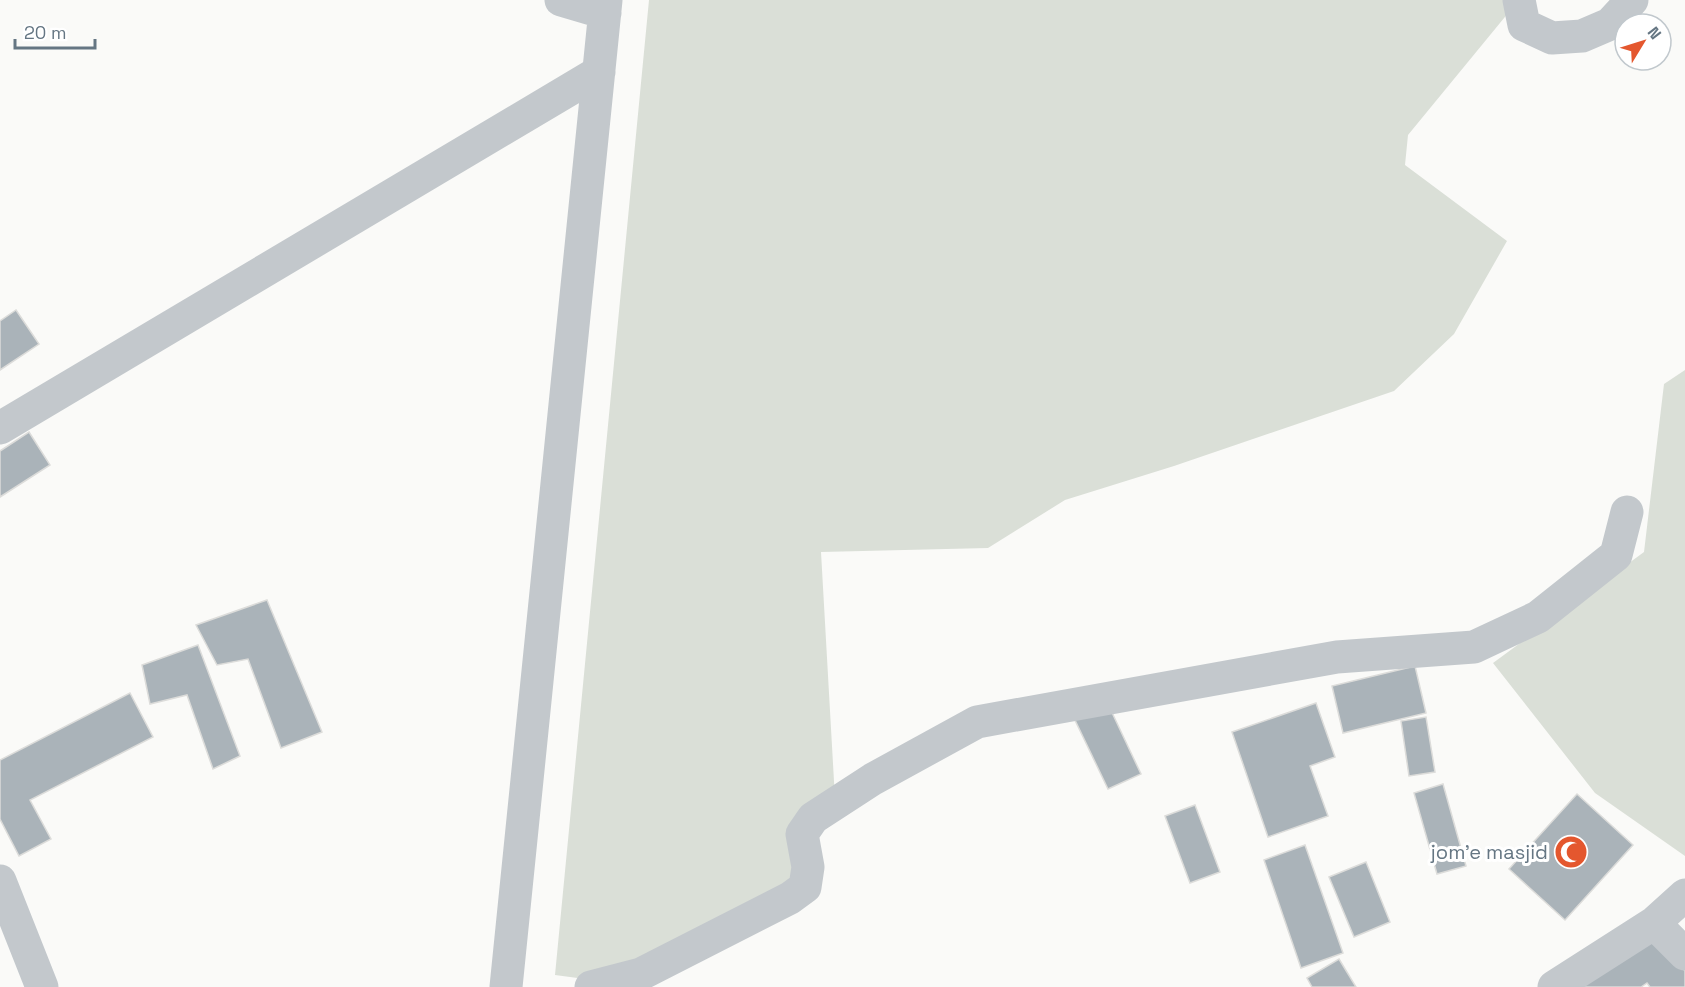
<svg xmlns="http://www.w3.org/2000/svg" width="1685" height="987" font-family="'Space Grotesk',sans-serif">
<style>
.green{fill:#dadfd7}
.building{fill:#aab3b9;stroke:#dcdcda;stroke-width:1.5}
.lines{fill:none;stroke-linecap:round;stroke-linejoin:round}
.minor{stroke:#c3c8cc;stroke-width:33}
.labels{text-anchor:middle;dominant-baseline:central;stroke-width:6;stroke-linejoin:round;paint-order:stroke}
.poi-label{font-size:20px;fill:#657683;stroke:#fff;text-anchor:end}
</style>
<rect width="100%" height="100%" fill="#fafaf8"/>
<path class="green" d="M649 0H1507L1509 12 1408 135 1405 165 1507 241 1454 334 1394 391 1174 466 1065 500 988 548 821 552 835 799 801 880 600 981 555 975Z
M1685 370V856L1595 793 1493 663 1644 552 1664 384Z"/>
<path class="building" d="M16 310 39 344 0 370V321Z
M29 432 50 465 0 497V451Z
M267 600 322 732 281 748 248 659 217 665 196 625Z
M198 645 240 756 213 769 187 695 150 704 142 665Z
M1415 666 1426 713 1343 733 1332 686Z
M130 693 153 737 30 800 51 839 19 856 0 819V760Z
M1107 702 1141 774 1108 789 1074 718Z
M1316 703 1335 757 1310 766 1328 816 1268 837 1232 732Z
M1426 717 1435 772 1409 776 1401 721Z
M1443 784 1466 866 1437 874 1414 793Z
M1577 794 1633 845 1565 920 1509 869Z
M1195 805 1220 872 1190 883 1165 816Z
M1305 845 1343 953 1301 968 1264 860Z
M1366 862 1390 922 1354 937 1329 877Z
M1659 936 1685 971V987H1650L1647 983 1641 987H1575Z
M1339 959 1356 987H1312L1307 978Z"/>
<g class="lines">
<path class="minor" d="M561 0 605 13
M1519 0 1524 25 1552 38 1582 36 1610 24 1632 0
M0 428 599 72
M0 881 42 987
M1654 923 1685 954
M506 987 606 0
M591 987 641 974 790 898 805 887 808 867 802 834 813 818 873 779 977 722 1337 657 1474 647 1538 617 1616 555 1627 512
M1554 987 1654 923 1685 895"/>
</g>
<defs>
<g id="mosque-disc" transform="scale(1.725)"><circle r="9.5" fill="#e4572e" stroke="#fff"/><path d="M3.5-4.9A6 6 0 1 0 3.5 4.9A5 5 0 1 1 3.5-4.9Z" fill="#fff"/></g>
</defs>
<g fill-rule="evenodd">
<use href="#mosque-disc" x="1571" y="852"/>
</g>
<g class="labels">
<g class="poi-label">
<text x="1548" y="852">jom'e masjid</text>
</g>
</g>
<g transform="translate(1643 42) rotate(52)"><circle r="28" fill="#ffffff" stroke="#c1c8cd" stroke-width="1.5"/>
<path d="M0-4.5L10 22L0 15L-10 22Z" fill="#e4572e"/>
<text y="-9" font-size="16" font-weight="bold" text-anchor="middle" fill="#657683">N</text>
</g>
<path d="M15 39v9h80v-9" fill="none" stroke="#657683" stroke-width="3"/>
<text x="24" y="39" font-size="18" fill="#657683" stroke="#ffffff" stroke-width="4.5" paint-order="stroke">20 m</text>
</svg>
